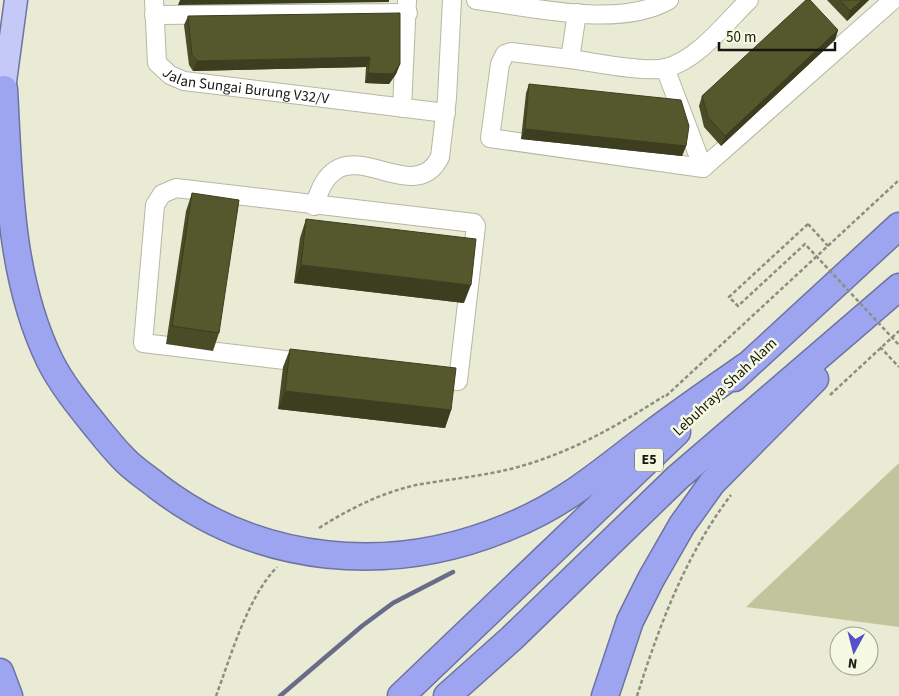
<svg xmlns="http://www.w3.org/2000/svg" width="899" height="696" font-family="'Source Sans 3',sans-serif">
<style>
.green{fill:#c1c59b}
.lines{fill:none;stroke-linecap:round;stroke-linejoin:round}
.stream{stroke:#686c88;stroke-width:4.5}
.minor-casing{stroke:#b6b8a2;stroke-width:20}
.major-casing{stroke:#6e73a2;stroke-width:25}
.highway-casing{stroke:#6e73a2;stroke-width:29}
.path{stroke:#8d8f7e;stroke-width:2.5;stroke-dasharray:4 2.5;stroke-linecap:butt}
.minor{stroke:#fff;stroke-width:18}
.major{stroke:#c4c9f7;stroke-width:22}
.highway{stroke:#9da5f1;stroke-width:26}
.path-bridge{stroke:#8d8f7e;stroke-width:2.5;stroke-dasharray:4 2.5;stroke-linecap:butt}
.wall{fill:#494c26}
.shaded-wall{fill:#3c3e1f}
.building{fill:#55582c;stroke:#3c3e1f}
.labels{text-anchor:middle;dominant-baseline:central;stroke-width:5;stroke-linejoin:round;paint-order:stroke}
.shield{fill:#f6f9e2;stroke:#595b4e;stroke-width:1}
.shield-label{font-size:14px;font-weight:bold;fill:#16170f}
.street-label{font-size:15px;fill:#16170f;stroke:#f6f9e2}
</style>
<rect width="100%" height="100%" fill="#e9ebd4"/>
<path class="green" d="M899 463V627L746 607Z"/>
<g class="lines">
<path class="stream" d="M280 696 362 626 393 603 453 572"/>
<g class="minor-casing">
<g id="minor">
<path id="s1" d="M154 0 157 63 170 75 184 81 446 113"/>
<path d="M476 0C533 7 619 29 669 0"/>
<path d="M577 13 570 59 511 52 505 54 500 64 490 138 703 168 893 0"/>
<path d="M154 15 408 13"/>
<path d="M570 59C593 62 645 73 666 68 699 59 725 23 749 0"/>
<path d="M665 68 703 168"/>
<path d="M402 108 407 0"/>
<path d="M176 188 474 223 476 226 458 381 143 343 155 205 162 194Z"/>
<path d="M314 206C319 193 323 178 336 170 366 150 418 202 440 157L447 98 452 0"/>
</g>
</g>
<g class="major-casing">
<path id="major" d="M4 89 16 0"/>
</g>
<g class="highway-casing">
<path id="highway" d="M4 89C9 180 9 277 50 361 62 385 81 408 98 429 106 439 114 449 123 458 133 469 146 477 157 486 260 565 391 576 508 527 566 504 603 470 651 434 683 410 715 388 746 366
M734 378 899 226
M0 672 9 696
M401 696 677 432
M447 696 512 638 677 478 899 287
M605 696 630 621 651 579 682 525 712 483 815 379"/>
</g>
<path class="path" d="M808 224 828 246
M880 347 899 367
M830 395 899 331
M666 396 899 180
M319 528C349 509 381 493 416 485 450 479 485 476 518 467 572 452 617 426 664 396
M216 696C231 656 247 598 277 567
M637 696C659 626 686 554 731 495"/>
<use href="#minor" class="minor"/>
<use href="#major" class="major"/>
<use href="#highway" class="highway"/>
<path class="path-bridge" d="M808 224 729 297 738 306 805 244 899 345"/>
</g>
<path class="wall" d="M827 0H869L847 21Z
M188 16 400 64 396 74 389 84 365 83 366 67 193 71 189 65 184 25Z
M838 30 835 40 721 146 704 127 699 106 702 96Z
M529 84 686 146 682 156 521 139 526 93Z
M192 193 219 333 213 351 166 344 186 211Z
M306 219 464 303 294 283 300 238Z
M290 349 451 410 445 428 278 409 283 367Z"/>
<path class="shaded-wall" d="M180 0H389V2L178 5Z
M862 0H869L847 21 850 11Z
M838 30 835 40 721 146 725 136Z
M370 57 366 67 193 71 197 61Z
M400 64 396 74 389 84 365 83 368 73Z
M525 129 686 146 682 156 521 139Z
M301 265 471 285 464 303 294 283Z
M285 391 451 410 445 428 278 409Z"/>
<path class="building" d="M806 0H810L838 30 725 136 708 117 702 96Z
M840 0H862L850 11Z
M400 13V64L393 74 368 73 370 57 197 61 192 55 188 16Z
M529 84 681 100 689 126 686 146 525 129Z
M192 193 239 200 219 333 172 326Z
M306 219 476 239 471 285 301 265Z
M290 349 456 368 451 410 285 391Z"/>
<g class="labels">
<rect class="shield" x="635" y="448.5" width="28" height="23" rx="4"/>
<g class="shield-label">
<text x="649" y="460">E5</text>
</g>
<g class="street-label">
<text stroke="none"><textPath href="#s1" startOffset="158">Jalan Sungai Burung V32/V</textPath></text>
<text transform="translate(725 387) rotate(-43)">Lebuhraya Shah Alam</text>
</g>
</g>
<g transform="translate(854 651) rotate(187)"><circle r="24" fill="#f6f9e2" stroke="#9c9f8e"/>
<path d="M0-4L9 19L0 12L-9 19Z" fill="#5451c8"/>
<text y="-8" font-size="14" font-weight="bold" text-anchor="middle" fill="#16170f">N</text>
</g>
<path d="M719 42v8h116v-8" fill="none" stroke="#16170f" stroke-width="2.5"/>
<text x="726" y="42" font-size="15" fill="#16170f" stroke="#f6f9e2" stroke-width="4" paint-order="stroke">50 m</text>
</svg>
